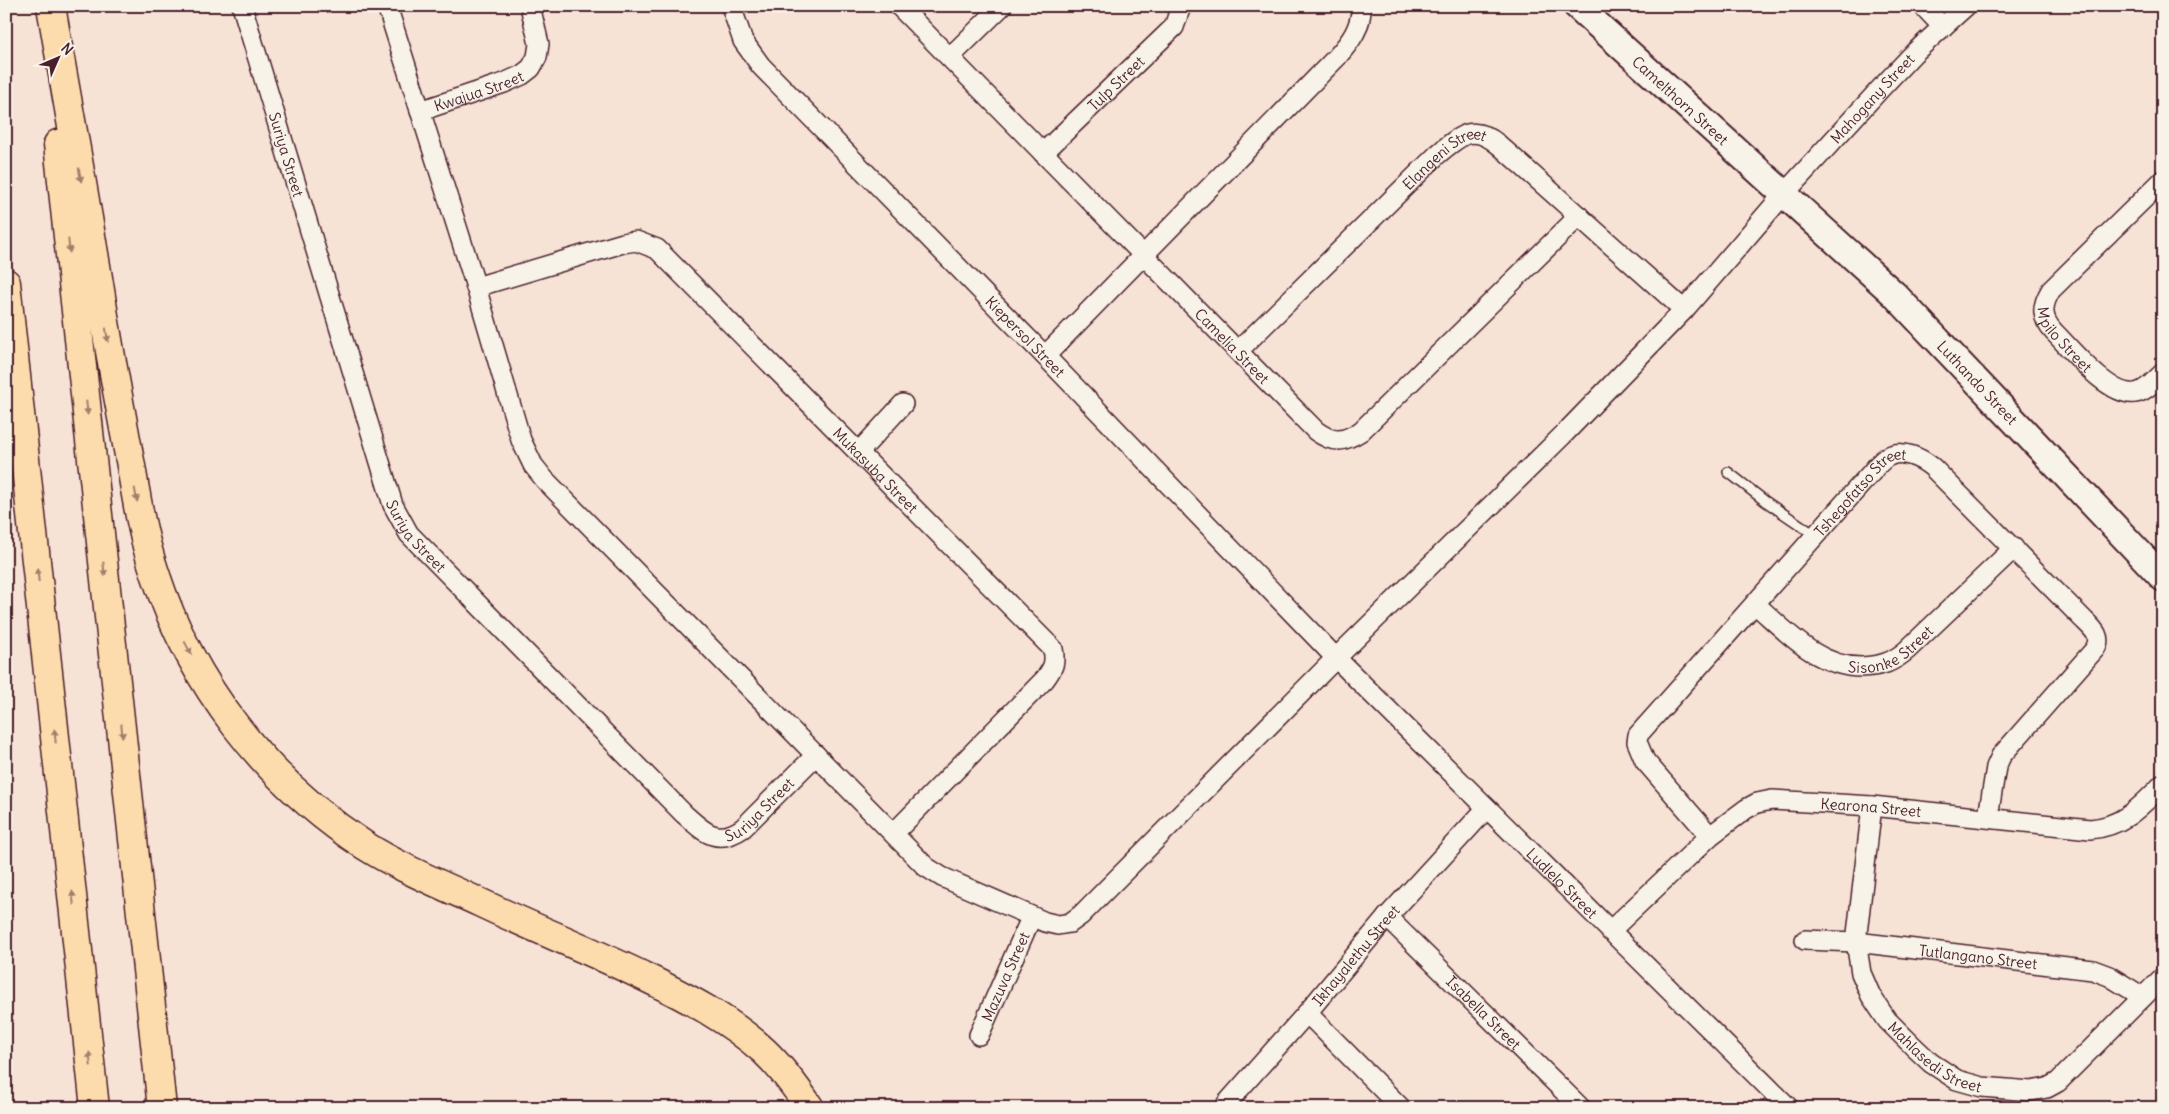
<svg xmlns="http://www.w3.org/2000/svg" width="2169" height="1114" font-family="Delius,sans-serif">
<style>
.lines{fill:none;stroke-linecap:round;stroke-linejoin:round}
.lane-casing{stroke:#4a1f2b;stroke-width:12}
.street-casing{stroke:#4a1f2b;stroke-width:22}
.secondary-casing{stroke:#4a1f2b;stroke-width:30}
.highway-casing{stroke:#4a1f2b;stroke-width:31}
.lane{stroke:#f7f3e8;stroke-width:9}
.street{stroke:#f7f3e8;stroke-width:19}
.secondary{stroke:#f7f3e8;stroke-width:26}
.highway{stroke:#fcdcac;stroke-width:28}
.oneway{fill:#a37e6c}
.labels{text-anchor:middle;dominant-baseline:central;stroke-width:4.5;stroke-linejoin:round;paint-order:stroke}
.street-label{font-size:15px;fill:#4a1f2b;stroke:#f7f3e8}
</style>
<rect width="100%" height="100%" fill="#f7e3d6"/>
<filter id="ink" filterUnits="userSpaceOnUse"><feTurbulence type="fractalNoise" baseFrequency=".02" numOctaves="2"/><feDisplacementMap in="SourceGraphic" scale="10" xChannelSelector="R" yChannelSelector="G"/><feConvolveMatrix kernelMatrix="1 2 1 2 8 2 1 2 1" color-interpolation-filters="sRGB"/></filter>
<g filter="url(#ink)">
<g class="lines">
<g class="lane-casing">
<path id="lane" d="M1728 472 1765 501 1815 535"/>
</g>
<g class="street-casing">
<g id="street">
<path id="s1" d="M242 6 393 505 409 534 684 814C704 832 717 846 743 828L816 755"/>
<path id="s2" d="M387 6 476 287 521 440 533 465 545 480 926 867 942 877 1045 922 1058 925 1070 923 1081 915 1336 658 1563 435 1684 310 1783 195 1881 88 1914 53 1966 6"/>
<path id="s3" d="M731 6 743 41 761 66 1045 356 1336 658 1789 1108"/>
<path id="s4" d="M899 6 1316 431C1334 444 1344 442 1361 431L1579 216"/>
<path d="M1923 6 1943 27"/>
<path d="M950 57 1002 6"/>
<path id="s5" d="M420 111 504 83 522 75 531 68 537 57 539 44 530 6"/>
<path id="s6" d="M1043 153 1174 27 1181 6"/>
<path id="s7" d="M2163 180 2051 290C2041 306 2041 318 2054 332 2071 349 2109 397 2135 393 2146 392 2155 380 2163 373"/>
<path id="s8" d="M476 287 623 243 636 241 657 249 1053 649C1056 663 1053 668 1045 679L894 833"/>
<path id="s9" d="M1238 351 1438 154C1461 135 1473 123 1499 145L1684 310"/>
<path d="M1045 356 1337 57C1350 42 1362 27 1361 6"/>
<path d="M859 452 903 404"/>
<path id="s10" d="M1755 604C1786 631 1817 667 1861 667 1881 666 1892 663 1907 650L2014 548"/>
<path id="s11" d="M1872 806 1856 942 1861 973 1871 996 1887 1020 1914 1047 1931 1063 1957 1080 1982 1087 2031 1091 2047 1088 2058 1082 2163 977"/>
<path id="s12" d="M1710 836 1645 761 1637 742 1638 735 1871 473C1876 467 1882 459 1889 456 1902 449 1921 458 1932 467L2083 619C2092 628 2103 636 2095 649L2001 756 1996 767 1988 817"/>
<path id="s13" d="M1387 917 1581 1108"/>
<path id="s14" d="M1610 931 1710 836 1746 809 1757 803 1772 800 1872 806 2090 829C2123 827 2141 806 2163 784"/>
<path id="s15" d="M1805 940 1856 942 2093 970 2109 976 2143 997"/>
<path d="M1307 1013 1401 1108"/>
<path id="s16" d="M979 1035 1031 918"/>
<path id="s17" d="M1227 1103 1307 1013 1387 917 1487 808"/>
</g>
</g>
<g class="secondary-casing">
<g id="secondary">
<path id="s18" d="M1577 6 1894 294 2163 578"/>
</g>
</g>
<g class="highway-casing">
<path id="highway" d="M51 6C69 112 89 217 105 322 113 370 122 418 131 466 137 502 143 538 155 573 191 684 266 781 364 845 400 868 442 885 481 903 536 929 592 951 647 978 688 998 730 1020 764 1051 782 1068 796 1087 810 1108
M58 144 162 1108
M6 283 95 1108"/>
</g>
<use href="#lane" class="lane"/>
<use href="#street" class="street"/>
<use href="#secondary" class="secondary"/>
<use href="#highway" class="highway"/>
</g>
<defs><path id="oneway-solid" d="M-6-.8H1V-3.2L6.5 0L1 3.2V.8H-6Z" transform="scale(1.25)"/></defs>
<g class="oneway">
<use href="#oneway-solid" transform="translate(80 175) rotate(80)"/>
<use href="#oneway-solid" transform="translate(69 246) rotate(84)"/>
<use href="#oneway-solid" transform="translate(107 335) rotate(81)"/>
<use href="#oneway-solid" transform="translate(87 408) rotate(84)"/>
<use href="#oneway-solid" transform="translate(136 495) rotate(79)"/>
<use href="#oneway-solid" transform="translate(104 569) rotate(84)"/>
<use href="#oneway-solid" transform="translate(38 575) rotate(-96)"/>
<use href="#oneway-solid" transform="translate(188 648) rotate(62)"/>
<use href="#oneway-solid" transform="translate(122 731) rotate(84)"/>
<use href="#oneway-solid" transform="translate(55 736) rotate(-96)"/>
<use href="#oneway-solid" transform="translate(73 898) rotate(-96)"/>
<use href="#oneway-solid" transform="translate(90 1059) rotate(-96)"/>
</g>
</g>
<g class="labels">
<g class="street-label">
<text stroke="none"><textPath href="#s6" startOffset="101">Tulp Street</textPath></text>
<text stroke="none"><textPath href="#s5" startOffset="62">Kwajua Street</textPath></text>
<text stroke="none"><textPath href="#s2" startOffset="2352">Mahogany Street</textPath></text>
<text stroke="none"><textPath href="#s18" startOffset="140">Camelthorn Street</textPath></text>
<text stroke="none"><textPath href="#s1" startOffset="155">Suriya Street</textPath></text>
<text stroke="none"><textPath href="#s9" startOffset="285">Elangeni Street</textPath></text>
<text stroke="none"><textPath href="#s3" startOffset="446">Kiepersol Street</textPath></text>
<text stroke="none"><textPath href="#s7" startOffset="215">Mpilo Street</textPath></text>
<text stroke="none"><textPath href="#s4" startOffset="476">Camelia Street</textPath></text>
<text stroke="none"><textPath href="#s18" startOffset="550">Luthando Street</textPath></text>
<text stroke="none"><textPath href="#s8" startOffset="500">Mukasuba Street</textPath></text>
<text stroke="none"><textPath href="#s12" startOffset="458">Tshegofatso Street</textPath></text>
<text stroke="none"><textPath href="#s1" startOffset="560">Suriya Street</textPath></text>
<text stroke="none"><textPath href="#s10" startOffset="161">Sisonke Street</textPath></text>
<text stroke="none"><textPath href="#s1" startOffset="1039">Suriya Street</textPath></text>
<text stroke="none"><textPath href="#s14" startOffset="310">Kearona Street</textPath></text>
<text stroke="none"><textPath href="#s3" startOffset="1212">Ludlelo Street</textPath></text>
<text stroke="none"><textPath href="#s17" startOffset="196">Ikhayalethu Street</textPath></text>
<text stroke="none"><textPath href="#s15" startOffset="174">Tutlangano Street</textPath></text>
<text stroke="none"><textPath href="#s16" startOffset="64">Mazuva Street</textPath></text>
<text stroke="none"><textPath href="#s13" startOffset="136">Isabella Street</textPath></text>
<text stroke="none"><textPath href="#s11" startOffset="284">Mahlasedi Street</textPath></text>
</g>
</g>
<rect width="2169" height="1114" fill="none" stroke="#f7f3e8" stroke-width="25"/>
<rect x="12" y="12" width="2144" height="1089" fill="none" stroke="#4a1f2b" stroke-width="2" filter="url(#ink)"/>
<g transform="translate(58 58) rotate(45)" stroke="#f7f3e8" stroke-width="4" paint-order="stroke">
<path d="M0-4L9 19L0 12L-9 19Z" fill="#4a1f2b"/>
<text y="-8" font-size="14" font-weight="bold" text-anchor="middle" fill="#4a1f2b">N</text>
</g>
</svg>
